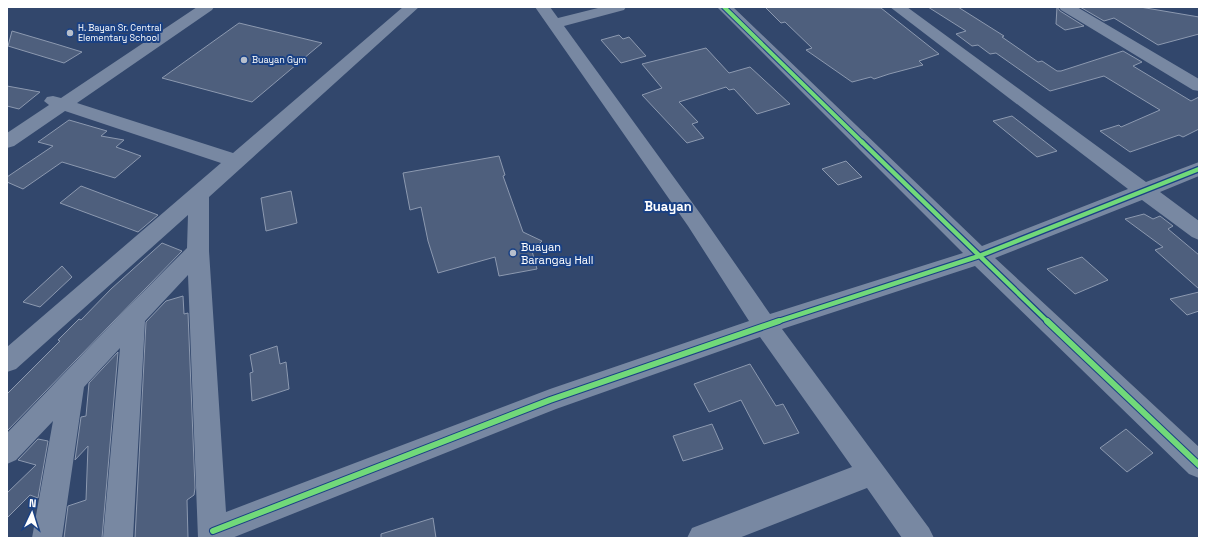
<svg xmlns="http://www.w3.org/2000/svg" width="1206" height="545" font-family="'Space Grotesk',sans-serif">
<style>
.building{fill:#4e5f7d;stroke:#8c99b0}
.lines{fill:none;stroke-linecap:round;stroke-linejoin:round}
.minor{fill:#7888a2;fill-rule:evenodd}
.cycleway-far2-casing{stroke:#1a4184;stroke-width:6}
.cycleway-far1-casing{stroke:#1a4184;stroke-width:7}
.cycleway-casing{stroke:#1a4184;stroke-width:8}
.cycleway-far2{stroke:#71d979;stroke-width:4}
.cycleway-far1{stroke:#71d979;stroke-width:4.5}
.cycleway{stroke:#71d979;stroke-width:6}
.poi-dot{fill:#b7bfcc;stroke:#1a4184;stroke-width:1.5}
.labels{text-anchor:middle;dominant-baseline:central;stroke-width:4;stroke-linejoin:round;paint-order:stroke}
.far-poi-label{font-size:9px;fill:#fff;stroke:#1a4184;text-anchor:start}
.poi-label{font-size:11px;fill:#fff;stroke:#1a4184;text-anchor:start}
.quarter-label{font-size:13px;font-weight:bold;fill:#fff;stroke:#1a4184}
</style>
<rect width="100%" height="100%" fill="#32476c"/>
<path class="building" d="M765 7 881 8 939 54 919 61 923 65 889 74 874 79 871 77 852 82 806 50 812 48 785 22 781 23Z
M928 7H958L1004 36 1002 37 1038 62 1042 61 1057 71H1061L1123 51 1142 62 1133 66 1191 101 1199 97V129L1183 137 1179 135 1130 152 1100 131 1119 125 1121 127 1160 110 1104 76 1050 91 996 53 990 54 978 45 972 46 956 34 966 31Z
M1057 7 1060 11 1084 26 1065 30 1056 24Z
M1080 7H1140L1199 17V34L1158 45 1114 18 1104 21Z
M239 23 322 43 252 102 162 78Z
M12 31 56 44 82 52 64 63 8 46Z
M619 35 623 39 629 37 646 56 621 63 601 40Z
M706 48 729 73 750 67 790 104 757 114 734 89 729 90 726 87 679 102 698 122 692 124 704 138 687 143 642 95 662 88 642 64Z
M7 86 40 92 19 109 7 106Z
M1012 116 1057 151 1037 157 993 121Z
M69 120 107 131 101 136 124 140 116 147 141 156 115 178 62 162 23 189 7 182V177L53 146 38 142Z
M499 156 505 175 503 176 523 232 542 241 532 251 537 269 499 276 495 257 438 273 428 241 421 207 410 210 403 173Z
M846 161 862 177 838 185 822 169Z
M81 186 158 215 138 232 60 203Z
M291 191 297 223 266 231 261 198Z
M1144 214 1153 219 1160 216 1173 226 1168 229 1199 255V289L1155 250 1163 247 1125 219Z
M162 243 182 251 7 431V394L60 341 58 340 79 319 81 320 111 289Z
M1082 257 1108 280 1075 294 1047 269Z
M62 266 72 277 40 307 23 302Z
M1199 292V311L1187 315 1170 299Z
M183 296 184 314 188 313 195 488 194 495 187 500 188 538H135L146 322 166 301Z
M277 346 280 364 286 362 289 389 252 401 250 373 253 372 250 355Z
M118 352 102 538H64L68 506 86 500 88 446 75 460 81 417 86 416 89 383Z
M750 364 776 406 783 404 799 433 764 444 741 400 709 412 694 384Z
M712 424 723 449 683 461 673 436Z
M1126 429 1153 453 1127 472 1100 448Z
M38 439 48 441 38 498 30 495 7 518V493L36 465 18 460Z
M433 518 436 538H381V534Z"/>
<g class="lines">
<path class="minor" d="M197 7H214L212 10 77 103 233 153 403 7H419L209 197V251L226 512 550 389 749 321 688 226 535 7H550L558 18 602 7H626L624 10 564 26 702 216 770 314 963 253 717 7H733L982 246 1128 189 890 7H907L1146 182 1199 162V176L1160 192 1199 221V240L1192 237 1142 200 995 258 1199 447V478L1189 474 975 266 782 329 929 528 934 538H902L867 488 739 538H687L692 528 852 467 760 337 556 409 232 538H198L188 275 145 321 133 538H103L120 348 84 387 62 538H32L53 421 16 460 7 464V433L126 309 187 248 188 215 16 369 7 372V347L221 163 65 111 14 146 7 148V133L49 105 44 101 47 97 53 96 61 98Z
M1059 7H1077L1199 79V91L1193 90 1061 10Z"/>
<g class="cycleway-far2-casing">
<path id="cycleway-far2" d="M724 7 863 143"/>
</g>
<g class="cycleway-far1-casing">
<path id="cycleway-far1" d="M862 142 1048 322
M776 322 979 256 1199 169"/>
</g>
<g class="cycleway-casing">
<path id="cycleway" d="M1047 321 1199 465
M213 531 550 400 779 321"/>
</g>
<use href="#cycleway-far2" class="cycleway-far2"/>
<use href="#cycleway-far1" class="cycleway-far1"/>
<use href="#cycleway" class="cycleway"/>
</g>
<g class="poi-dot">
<circle cx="70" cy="33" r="4"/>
<circle cx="244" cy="60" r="4"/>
<circle cx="513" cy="253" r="4"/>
</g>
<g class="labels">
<g class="far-poi-label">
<text x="78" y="28">H. Bayan Sr. Central<tspan x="78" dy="10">Elementary School</tspan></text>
<text x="252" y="60">Buayan Gym</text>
</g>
<g class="poi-label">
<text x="521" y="247">Buayan<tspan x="521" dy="13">Barangay Hall</tspan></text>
</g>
<g class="quarter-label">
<text x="668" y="206">Buayan</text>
</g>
</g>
<rect width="1206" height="545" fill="none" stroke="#ffffff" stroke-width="16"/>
<g transform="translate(32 513) rotate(4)" stroke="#1a4184" stroke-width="3" paint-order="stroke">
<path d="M0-3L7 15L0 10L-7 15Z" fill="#ffffff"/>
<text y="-6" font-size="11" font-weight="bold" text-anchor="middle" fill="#ffffff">N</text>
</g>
</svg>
